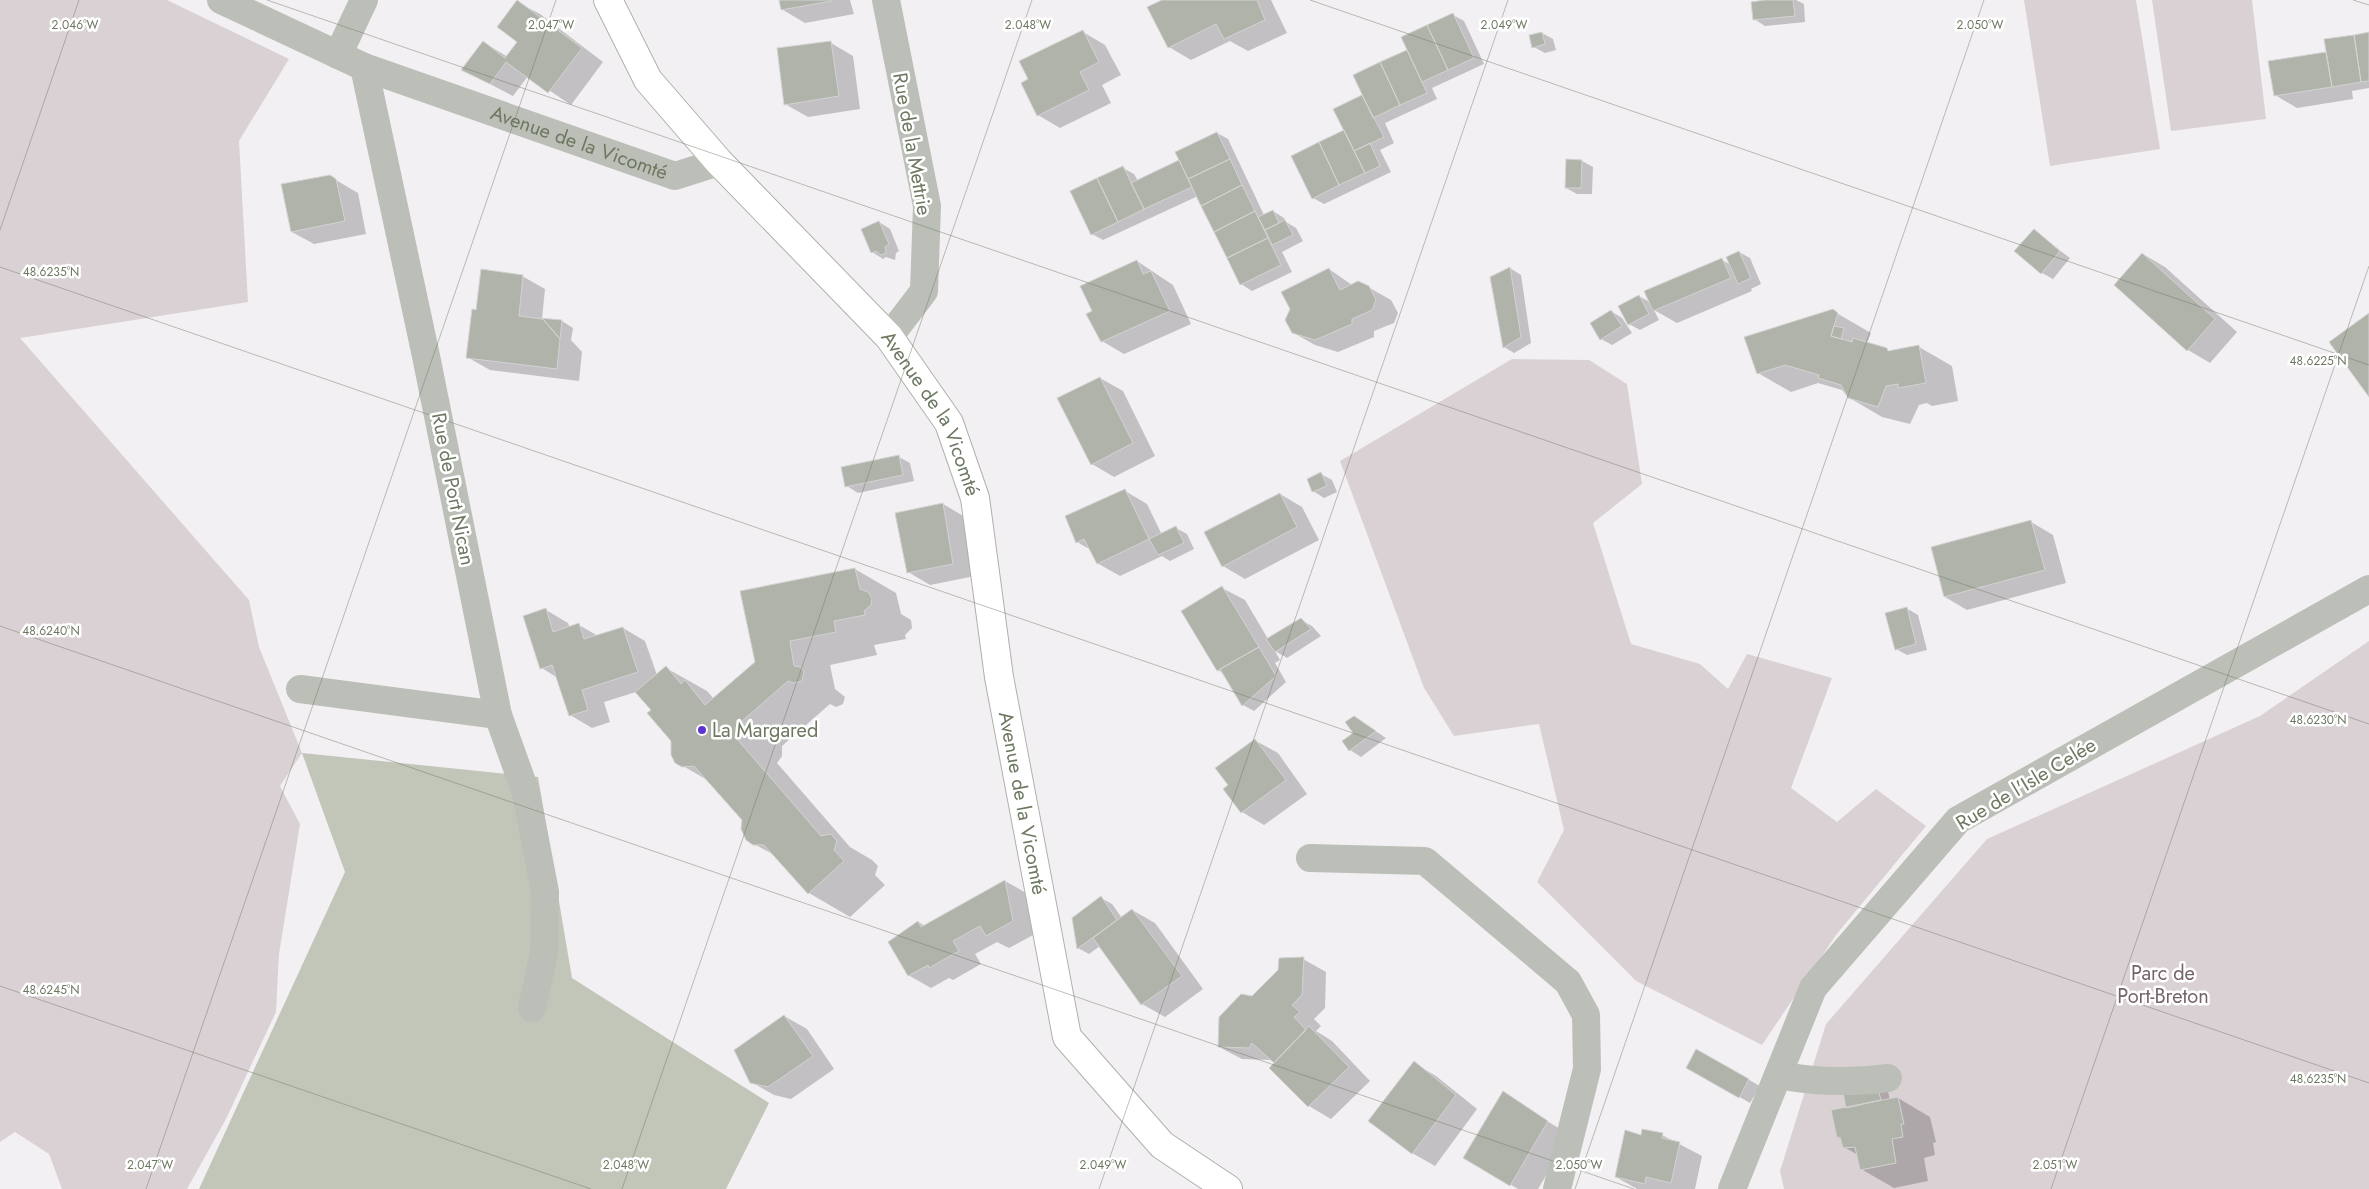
<svg xmlns="http://www.w3.org/2000/svg" width="2369" height="1189" font-family="Jost,sans-serif">
<style>
.green{fill:#dad1d4}
.water{fill:#c2c6b9}
.shadow{fill:#0003}
.building{fill:#afb3a9;stroke:#d4d3d4}
.lines{fill:none;stroke-linecap:round;stroke-linejoin:round}
.major-casing{stroke:#aeb2aa;stroke-width:30}
.minor{stroke:#bcbfb8;stroke-width:28}
.major{stroke:#fff;stroke-width:28}
.ticks{fill:none;stroke:#6d7861;stroke-width:1;stroke-opacity:0.45}
.poi-dot{fill:#5d34cf;stroke:#fff;stroke-width:2}
.labels{text-anchor:middle;dominant-baseline:central;stroke-width:5;stroke-linejoin:round;paint-order:stroke}
.street-label{font-size:20px;fill:#6d7861;stroke:#fff}
.poi-label{font-size:20px;fill:#6d7861;stroke:#fff;text-anchor:start}
.park-label{font-size:20px;fill:#756467;stroke:#fff}
.ticks-label{font-size:12px;text-anchor:middle;fill:#6d7861;stroke:#fff;stroke-width:5;stroke-linejoin:round;paint-order:stroke}
</style>
<rect width="100%" height="100%" fill="#f3f0f3"/>
<path class="green" d="M0 0H167L289 59 239 141 248 302 20 338 249 600 259 647 302 753 280 786 300 824 279 954 276 1012 226 1119 187 1189H62L49 1154 15 1132 0 1142Z
M2024 0H2136L2160 149 2050 166Z
M2152 0H2252L2266 119 2171 131Z
M1512 359 1589 360 1627 384 1642 484 1593 523 1631 644 1700 664 1728 689 1747 654 1832 678 1791 788 1837 822 1876 789 1926 826 1836 935 1762 1045 1636 981 1537 882 1564 830 1539 724 1454 736 1424 688 1340 461Z
M2369 641V1189H1784L1780 1171 1826 1024 1987 839 2260 716Z"/>
<path class="water" d="M302 753 538 777 572 978 769 1103 726 1189H199L345 872Z"/>
<path class="shadow" d="M780 0H850L854 14 805 23 783 10Z
M1165 0H1271L1287 33 1248 51 1230 41 1191 60 1169 47Z
M1775 0H1796L1804 4 1805 22 1765 26 1754 19Z
M517 2 540 14 603 62 571 105 528 76 513 96 463 70 483 42 508 57 519 41Z
M1453 15 1464 21 1484 64 1432 88 1437 99 1385 123 1394 143 1380 150 1391 172 1324 204 1313 198 1346 131 1335 109 1364 95 1355 76 1409 51Z
M1083 32 1105 45 1121 75 1102 85 1111 103 1060 128 1038 115Z
M1542 33 1553 39 1556 50 1545 53 1534 47Z
M2369 34V88L2352 91 2353 99 2297 108 2275 95 2269 62 2327 53Z
M831 43 853 56 860 109 808 117 785 104Z
M1217 133 1228 139 1264 215 1273 211 1284 218 1286 222 1296 228 1303 241 1282 252 1292 272 1252 291 1241 284 1198 196 1103 240 1092 234 1123 168 1134 174 1138 181 1180 161Z
M1567 160 1582 161 1593 167 1592 194H1577L1566 188Z
M329 176 358 193 366 234 314 244 292 232Z
M879 222 890 229 899 251 896 253 895 260 886 257 883 259 872 252Z
M2034 231 2070 258 2053 279 2042 273Z
M1739 252 1750 258 1761 284 1751 289 1752 291 1677 323 1654 310 1659 320 1640 330 1629 324 1639 296 1651 303 1722 260 1731 265Z
M2143 254 2165 267 2237 332 2210 363 2188 350Z
M1137 261 1173 285 1191 324 1124 354 1102 341 1094 311Z
M1510 268 1521 275 1531 343 1514 353 1504 347Z
M1329 269 1352 285 1368 287 1391 300 1398 313 1394 323 1374 331V337L1338 352 1315 345 1292 332Z
M522 276 545 289 542 319 562 321 573 328 571 340 582 352 579 381 490 370 467 357 477 311Z
M1611 311 1622 318 1632 333 1612 345 1601 339Z
M1833 311 1871 333 1867 343 1891 352 1919 347 1952 366 1958 401 1932 406 1927 403 1919 405 1910 424 1882 417 1848 397 1842 390 1818 383 1791 392 1758 373Z
M1100 378 1123 391 1155 456 1114 477 1092 464Z
M899 457 910 463 914 481 858 493 847 486Z
M1321 474 1332 480 1337 492 1324 498 1313 491Z
M1125 491 1147 504 1162 535 1176 528 1187 534 1194 549 1170 561 1162 556 1120 576 1097 563 1091 550 1077 542Z
M1280 494 1302 507 1319 540 1245 579 1223 566Z
M943 504 965 517 975 576 930 585 908 572Z
M2031 522 2053 535 2066 583 1967 610 1945 597Z
M855 569 896 593 901 614 911 620 912 628 905 635 906 639 874 645 877 655 830 665 835 689 845 697 843 704 836 707 830 704 782 746V756L777 763 850 847 872 860 878 866 875 875 885 885 850 917 809 893 776 856 754 844 744 820 709 781 683 766 673 741 652 710 636 692 604 702 610 722 592 728 570 715 556 677 542 668 546 610 568 623 570 628 579 625 598 636 623 628 645 641 657 675 666 668 707 691 714 699 757 662Z
M1222 588 1245 600 1268 639 1301 620 1312 626 1321 636 1287 658 1275 651 1280 660 1275 663 1286 682 1254 711 1243 705 1224 674 1218 670Z
M1906 608 1918 615 1927 650 1907 655 1896 649Z
M1354 717 1386 738 1361 757 1350 750 1343 741 1354 733Z
M1256 741 1278 753 1307 794 1264 825 1242 812 1230 785Z
M1005 881 1028 894 1035 934 1009 948 997 942 975 954 981 964 953 980 949 978 931 988 908 975 918 922 925 926Z
M1101 898 1112 904 1122 918 1132 910 1155 923 1203 989 1165 1017 1142 1004 1100 946 1089 954 1078 948 1073 918Z
M1303 959 1326 972 1325 1008 1314 1019 1321 1026 1316 1031 1332 1041 1370 1081 1331 1119 1309 1106 1273 1060 1242 1059 1219 1047 1252 998Z
M784 1016 807 1029 834 1069 791 1099 774 1095 751 1082Z
M1696 1050 1760 1086 1750 1103 1688 1067Z
M1414 1063 1436 1076 1477 1109 1435 1166 1412 1153Z
M1877 1086 1888 1092 1890 1100 1898 1098 1930 1117 1936 1142 1933 1143 1935 1155 1924 1158 1928 1181 1894 1188 1861 1169 1858 1155 1844 1147 1842 1140 1838 1137 1848 1108Z
M1524 1107 1570 1135 1538 1189H1518L1465 1157Z
M1662 1135 1702 1156 1695 1189H1637L1616 1177 1642 1136Z"/>
<path class="building" d="M517 0 582 48 548 93 506 62 490 84 461 70 483 41 505 58 517 42 497 27Z
M779 0H832V1L781 10Z
M1162 0H1257L1265 20 1224 39 1216 24 1168 48 1147 7Z
M1765 0H1793L1795 16 1753 20 1751 2Z
M1453 13 1474 58 1448 70 1427 25Z
M1427 25 1448 70 1422 82 1401 37Z
M1083 30 1099 62 1080 72 1089 90 1037 116 1021 83 1028 79 1019 61Z
M1542 32 1545 44 1532 48 1529 35Z
M2369 32V81L2361 82 2354 35Z
M2354 35 2361 82 2332 87 2324 39Z
M831 41 839 96 784 105 777 48Z
M1407 50 1427 93 1400 105 1380 62Z
M2326 52 2332 87 2274 96 2268 61Z
M1380 62 1400 105 1373 118 1353 75Z
M1362 95 1384 137 1354 151 1333 109Z
M1344 130 1365 173 1339 185 1319 142Z
M1217 132 1230 159 1188 179 1175 152Z
M1319 142 1339 185 1312 199 1291 156Z
M1370 143 1380 166 1365 173 1354 151Z
M1230 159 1242 185 1201 206 1188 179Z
M1566 159 1582 160 1581 188H1565Z
M1179 160 1192 187 1144 209 1131 183Z
M1123 166 1144 209 1118 222 1097 178Z
M330 175 336 179 345 221 291 232 281 184Z
M1097 178 1118 222 1091 235 1070 191Z
M1242 185 1255 211 1214 232 1201 206Z
M1273 210 1279 223 1265 230 1258 217Z
M1255 211 1268 238 1227 258 1214 232Z
M1285 220 1293 235 1272 245 1265 230Z
M879 221 889 244 885 247 886 253 881 255 876 251 871 253 861 229Z
M2034 229 2060 251 2041 274 2014 251Z
M1268 238 1281 265 1240 285 1227 258Z
M1739 251 1751 278 1738 284 1726 257Z
M2142 253 2215 319 2187 351 2114 285Z
M1722 258 1731 278 1653 311 1644 291Z
M1137 260 1143 274 1151 271 1170 311 1101 342 1086 314 1092 311 1080 286Z
M1510 267 1521 337 1503 348 1490 277Z
M1329 268 1340 290 1358 281 1369 286 1376 300 1372 310 1352 319V324L1315 340 1292 333 1285 320 1290 309 1281 292Z
M481 269 523 275 519 316 543 319 560 339 557 369 466 358 472 309 476 310Z
M1639 295 1649 314 1628 325 1618 306Z
M1833 309 1838 313 1831 336 1852 342 1853 338 1887 348 1888 351 1919 345 1926 383 1898 388V384L1886 386 1878 407 1848 398 1841 385 1818 378 1819 375 1785 365 1757 374 1744 337Z
M1611 310 1622 326 1600 340 1590 323Z
M2369 313V397L2329 342Z
M539 318 562 320 560 339 543 319Z
M1834 326 1844 328 1841 339 1831 336Z
M1100 377 1133 443 1091 465 1057 398Z
M899 455 903 475 845 487 841 467Z
M1321 472 1327 486 1312 492 1307 479Z
M1125 489 1149 539 1097 564 1084 539 1076 543 1065 516Z
M1280 493 1297 527 1222 567 1204 532Z
M943 503 953 564 907 573 895 513Z
M2031 520 2045 570 1944 597 1931 547Z
M1176 526 1184 543 1158 555 1149 539Z
M855 568 860 589 868 592 872 598 871 605 864 611 865 615 834 621 836 632 790 641 794 666 800 667 804 672 802 681 794 683 788 681 741 722V732L737 739 821 836 831 834 837 841 834 850 844 861 808 894 764 845H753L746 840 741 829 742 820 694 766 682 767 675 763 671 755V741L647 713 651 710 635 692 666 666 681 684 685 680 705 705 755 662 740 591Z
M1222 586 1259 647 1217 671 1181 611Z
M1907 607 1916 644 1895 650 1885 613Z
M546 608 553 632 579 623 584 639 623 627 638 672 582 690 588 710 569 716 552 665 540 669 523 616Z
M1301 618 1311 629 1275 652 1266 639Z
M1259 647 1276 676 1242 706 1220 669Z
M1354 716 1376 731 1349 751 1342 741 1353 733 1345 722Z
M1255 739 1286 780 1241 813 1223 789 1228 785 1215 768Z
M1005 880 1013 921 986 936 980 926 953 941 959 951 929 968 928 965 908 976 888 942 918 921 921 927Z
M1101 896 1117 920 1077 949 1072 918Z
M1132 909 1182 976 1141 1005 1093 938Z
M1304 957 1302 995 1292 1005 1300 1012 1294 1017 1306 1030 1274 1063 1252 1043 1249 1048 1218 1047 1219 1017 1241 994 1252 996 1278 970 1279 958Z
M784 1015 813 1056 768 1087 750 1083 734 1050Z
M1309 1026 1349 1067 1308 1107 1269 1068Z
M1696 1049 1749 1079 1739 1098 1686 1068Z
M1414 1061 1456 1095 1412 1154 1368 1121Z
M1877 1085 1881 1100 1846 1108 1843 1092Z
M1503 1091 1548 1121 1510 1186 1463 1158Z
M1898 1097 1904 1124H1901L1903 1137 1892 1139 1896 1163 1860 1170 1855 1147 1843 1148 1840 1137 1837 1138 1831 1110Z
M1642 1129 1663 1133 1662 1138 1680 1142 1671 1183 1646 1177 1645 1184 1615 1177 1625 1130 1641 1135Z"/>
<g class="lines">
<g class="major-casing">
<g id="major">
<path id="s2" d="M608 0 648 80 719 162 889 337 949 423 975 498 999 677 1067 1037 1162 1145 1228 1189"/>
</g>
</g>
<g class="minor">
<path id="s1" d="M221 0 364 67 675 176 719 162"/>
<path d="M886 0 927 206 924 291 889 337"/>
<path d="M338 55 364 0"/>
<path d="M364 67 426 356 498 715 526 793 545 892 544 952 532 1008"/>
<path d="M300 689 498 715"/>
<path d="M1310 858 1425 861 1568 982 1586 1015 1587 1069 1557 1189"/>
<path d="M1778 1075C1817 1082 1848 1083 1888 1078"/>
<path d="M1732 1189 1813 988 1958 820 2369 589"/>
</g>
<use href="#major" class="major"/>
</g>
<path class="ticks" d="M267 0 2369 724M1310 0 2369 365M2353 0 2369 5M0 230 79 0M0 267 2369 1083M0 626 1634 1189M0 986 591 1189M146 1189 556 0M622 1189 1032 0M1099 1189 1508 0M1575 1189 1984 0M2051 1189 2369 266"/>
<circle class="poi-dot" cx="702" cy="730" r="5"/>
<g class="labels">
<g class="street-label">
<text stroke="none"><textPath href="#s1" startOffset="386">Avenue de la Vicomté</textPath></text>
<text transform="translate(912 144) rotate(80)">Rue de la Mettrie</text>
<text stroke="none"><textPath href="#s2" startOffset="530">Avenue de la Vicomté</textPath></text>
<text transform="translate(453 489) rotate(79)">Rue de Port Nican</text>
<text transform="translate(2026 784) rotate(-31)">Rue de l'Isle Celée</text>
<text stroke="none"><textPath href="#s2" startOffset="935">Avenue de la Vicomté</textPath></text>
</g>
<g class="poi-label">
<text x="712" y="730">La Margared</text>
</g>
<g class="park-label">
<text x="2163" y="973">Parc de<tspan x="2163" dy="23">Port-Breton</tspan></text>
</g>
</g>
<g class="ticks-label">
<text x="75" y="29">2.046°W</text>
<text x="551" y="29">2.047°W</text>
<text x="1504" y="29">2.049°W</text>
<text x="1980" y="29">2.050°W</text>
<text x="1028" y="29">2.048°W</text>
<text x="51" y="276">48.6235°N</text>
<text x="2318" y="365">48.6225°N</text>
<text x="51" y="635">48.6240°N</text>
<text x="2318" y="724">48.6230°N</text>
<text x="51" y="994">48.6245°N</text>
<text x="2318" y="1083">48.6235°N</text>
<text x="150" y="1169">2.047°W</text>
<text x="626" y="1169">2.048°W</text>
<text x="1103" y="1169">2.049°W</text>
<text x="1579" y="1169">2.050°W</text>
<text x="2055" y="1169">2.051°W</text>
</g>
</svg>
